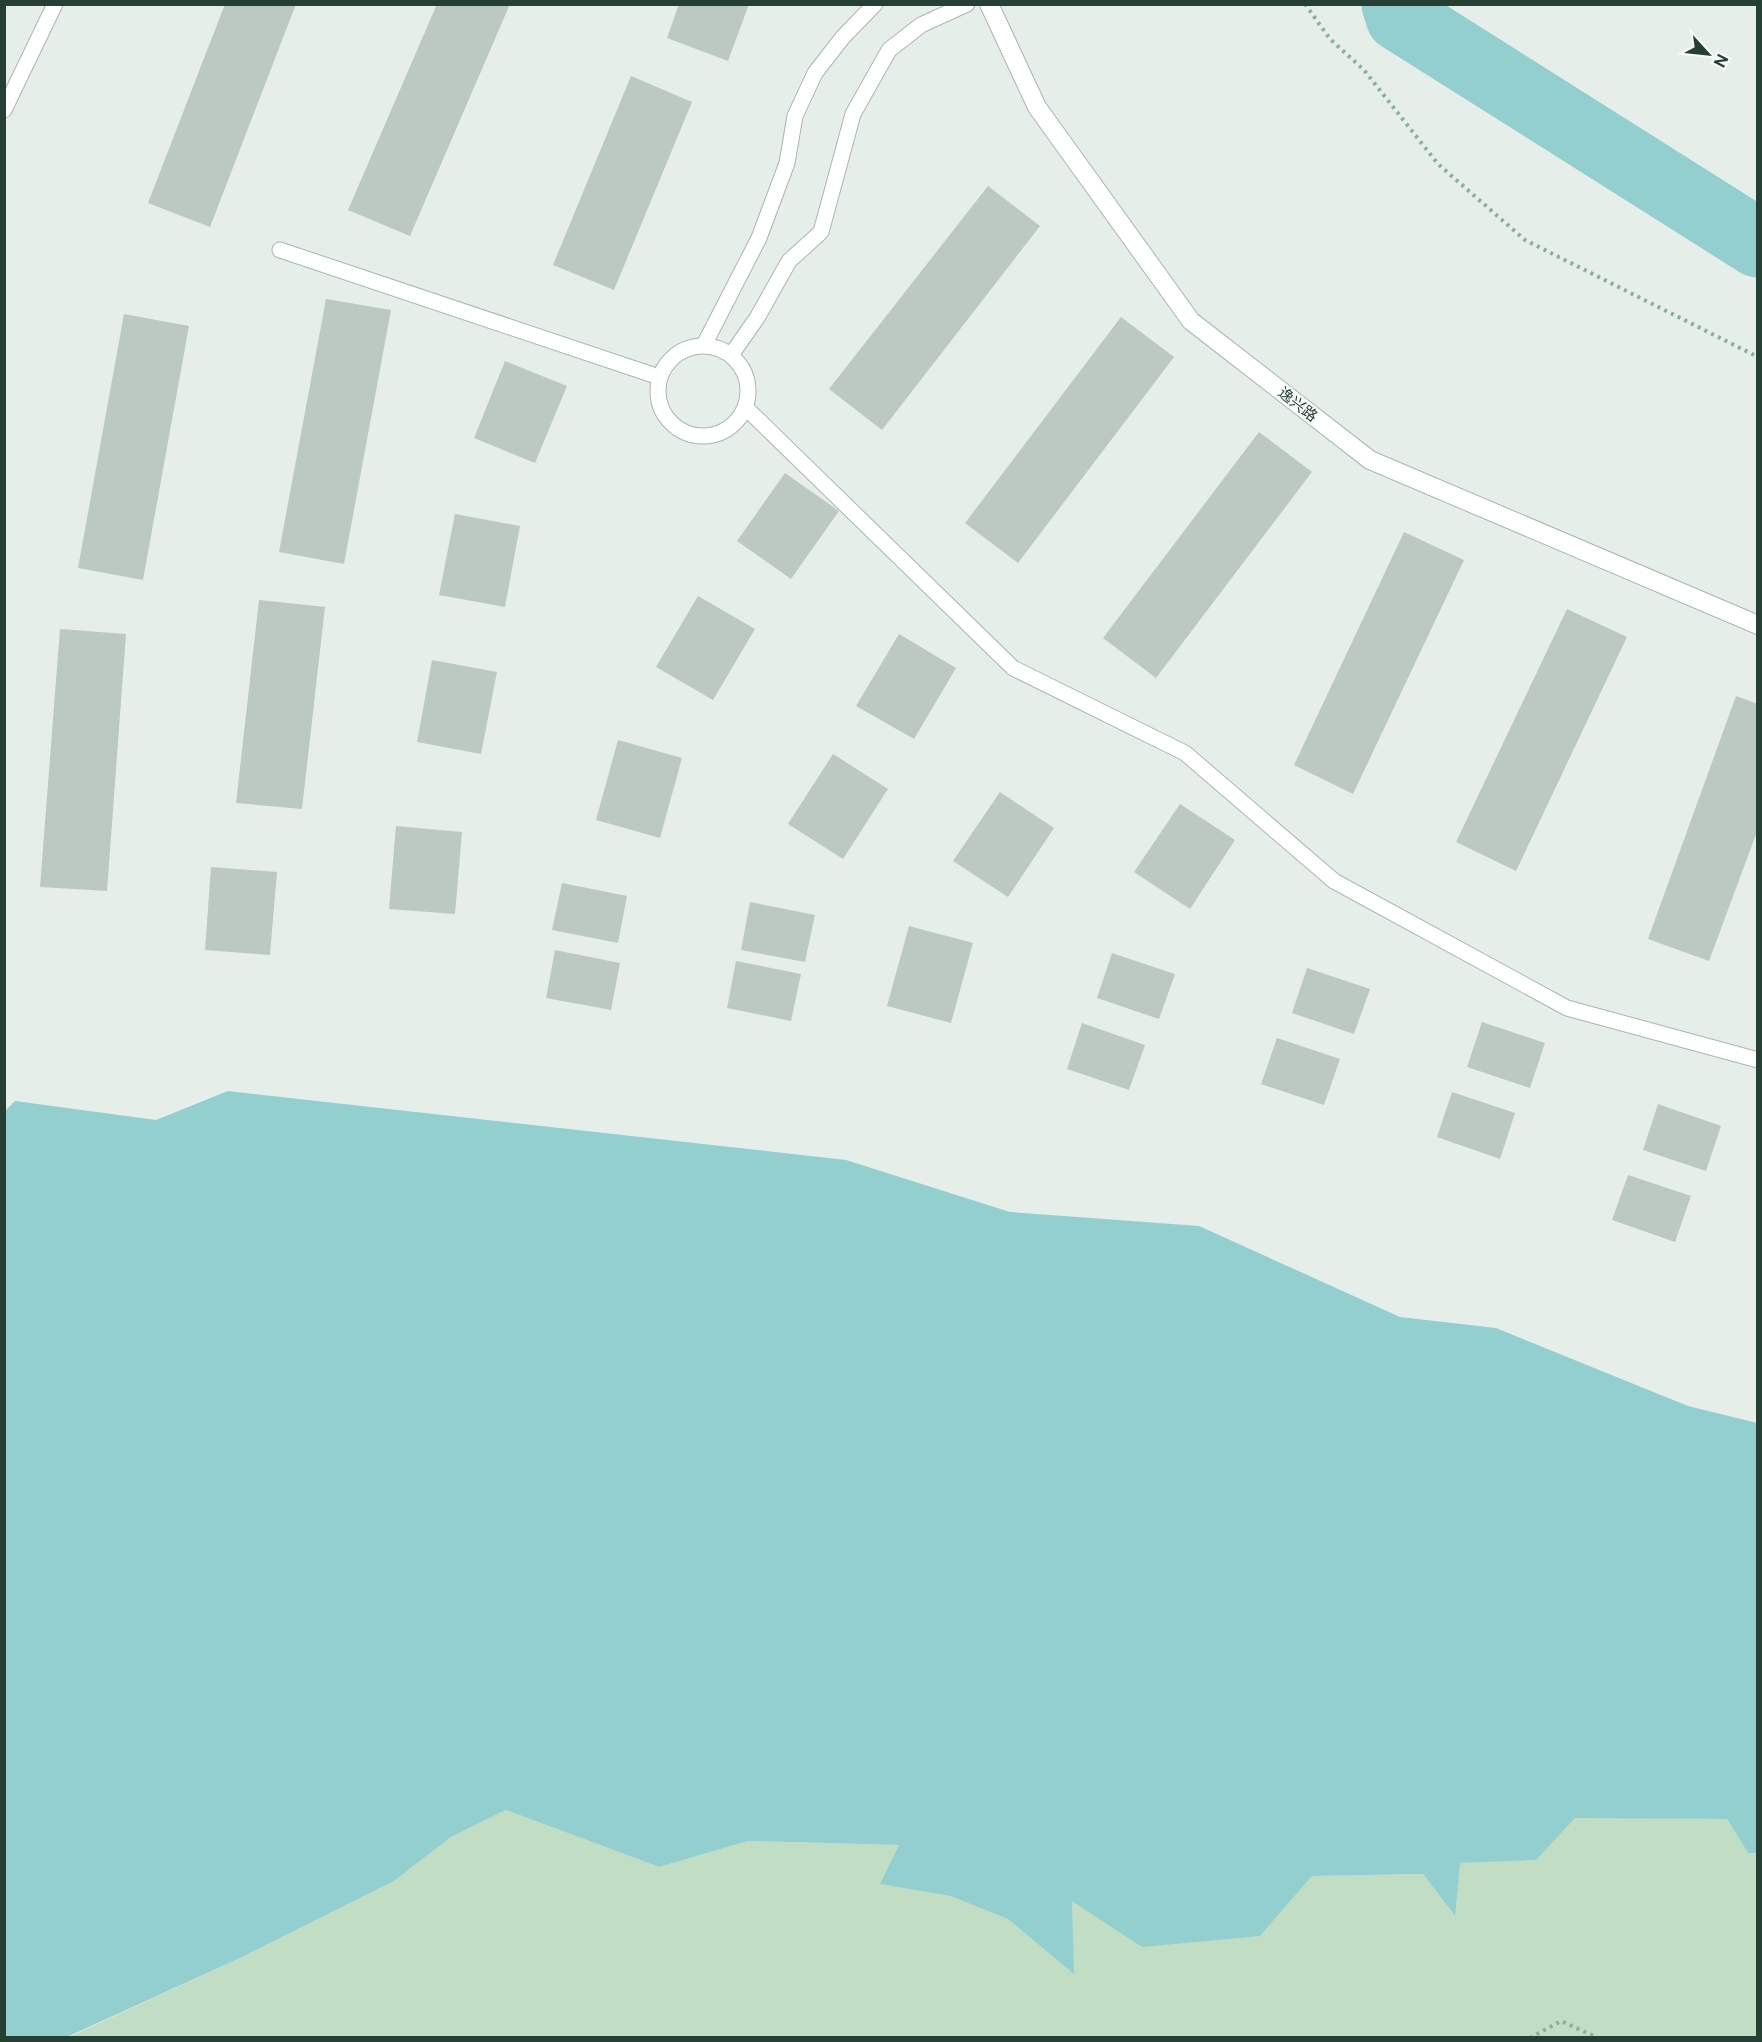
<svg xmlns="http://www.w3.org/2000/svg" width="1762" height="2042" font-family="'Public Sans','Noto Sans SC',sans-serif">
<style>
.green{fill:#c1ddc4}
.water{fill:#93cfcf}
.lines{fill:none;stroke-linecap:round;stroke-linejoin:round}
.river{stroke:#93cfcf;stroke-width:69}
.building{fill:#bcc9c2}
.lane-casing{stroke:#a9b6af;stroke-width:17}
.street-casing{stroke:#a9b6af;stroke-width:20}
.path{stroke:#89b09d;stroke-width:4;stroke-dasharray:3 4.5;stroke-linecap:butt}
.lane{stroke:#fff;stroke-width:15}
.street{stroke:#fff;stroke-width:18}
.labels{text-anchor:middle;dominant-baseline:central;stroke-width:4.5;stroke-linejoin:round;paint-order:stroke}
.street-label{font-size:15px;fill:#263f35;stroke:#f7faf8}
</style>
<rect width="100%" height="100%" fill="#e6eee9"/>
<path class="green" d="M506 1810 659 1867 748 1841 900 1845 881 1884 950 1896 1008 1919 1073 1973 1072 1901 1260 1936 1312 1876 1423 1874 1454 1915 1459 1863 1535 1860 1575 1817 1727 1819 1748 1853H1757V2037L67 2038 240 1958 394 1881 451 1837Z"/>
<path class="water" d="M228 1091 846 1160 1010 1212 1199 1226 1400 1317 1496 1328 1688 1406 1757 1423V1853H1748L1727 1819 1575 1818 1536 1860 1460 1863 1455 1916 1423 1874 1312 1876 1260 1936 1142 1947 1072 1901 1074 1974 1008 1919 950 1896 880 1884 899 1845 748 1841 659 1867 506 1810 451 1837 394 1881 240 1958 67 2037H5V1111L15 1101 156 1120Z"/>
<g class="lines">
<path class="river" d="M1396 4 1400 17 1758 243"/>
</g>
<path class="building" d="M225 4H296L210 227 148 203Z
M437 4H510L410 236 348 210Z
M679 4H749L728 61 667 38Z
M631 76 692 102 614 290 553 265Z
M988 186 1040 226 882 430 829 389Z
M326 299 391 310 344 564 279 552Z
M124 314 189 326 143 580 78 568Z
M1121 317 1174 357 1018 563 965 523Z
M505 361 567 386 535 463 474 438Z
M1259 432 1312 472 1156 678 1103 638Z
M785 473 839 511 791 579 737 541Z
M455 514 520 526 505 607 439 595Z
M1404 532 1464 560 1353 794 1294 765Z
M698 596 755 629 713 700 656 667Z
M259 600 325 607 302 809 236 803Z
M1567 609 1627 637 1516 871 1456 842Z
M60 629 126 634 107 891 40 887Z
M899 634 956 668 914 739 856 706Z
M432 660 497 672 481 754 417 742Z
M1736 696 1758 704V829L1709 961 1648 939Z
M618 740 682 758 660 838 596 820Z
M833 754 888 789 843 859 788 824Z
M1000 792 1054 828 1008 897 953 861Z
M1180 804 1235 840 1190 909 1134 872Z
M396 826 462 832 455 914 389 909Z
M211 867 277 872 270 955 205 950Z
M562 883 627 896 618 943 552 930Z
M750 902 815 915 805 962 741 950Z
M909 926 973 943 951 1023 887 1006Z
M555 950 620 963 611 1010 546 998Z
M1112 953 1175 974 1159 1019 1097 998Z
M736 961 801 974 791 1021 727 1008Z
M1307 968 1370 989 1354 1034 1292 1013Z
M1482 1022 1545 1043 1530 1088 1467 1067Z
M1082 1023 1145 1045 1129 1090 1067 1069Z
M1277 1038 1340 1059 1324 1105 1261 1084Z
M1452 1092 1515 1113 1500 1159 1437 1137Z
M1658 1104 1721 1126 1706 1171 1643 1150Z
M1628 1175 1691 1196 1675 1242 1612 1220Z"/>
<g class="lines">
<g class="lane-casing">
<path id="lane" d="M4 110 55 4
M280 250 659 377
M704 345 759 238 787 163 795 116 815 73 843 37 875 4
M658 391a45 45 0 1 1 90 0a45 45 0 1 1-90 0Z
M731 355 757 318 789 261 821 232 853 114 889 50 921 25 967 4
M745 407 1013 668 1185 753 1334 881 1567 1008 1758 1060"/>
</g>
<g class="street-casing">
<path id="street" d="M989 4 1037 107 1191 321 1370 460 1758 625"/>
</g>
<path class="path" d="M1305 4 1330 39 1364 70 1438 164 1525 240 1758 357
M1530 2038 1561 2021 1598 2038"/>
<use href="#lane" class="lane"/>
<use href="#street" class="street"/>
</g>
<g class="labels">
<g class="street-label">
<text transform="translate(1298 404) rotate(38)">逸兴路</text>
</g>
</g>
<rect width="1762" height="2042" fill="none" stroke="#263f35" stroke-width="12"/>
<g transform="translate(1708 54) rotate(117)" stroke="#f7faf8" stroke-width="4.5" paint-order="stroke">
<path d="M0-4.5L10 22L0 15L-10 22Z" fill="#263f35"/>
<text y="-9" font-size="16" font-weight="bold" text-anchor="middle" fill="#263f35">N</text>
</g>
</svg>
